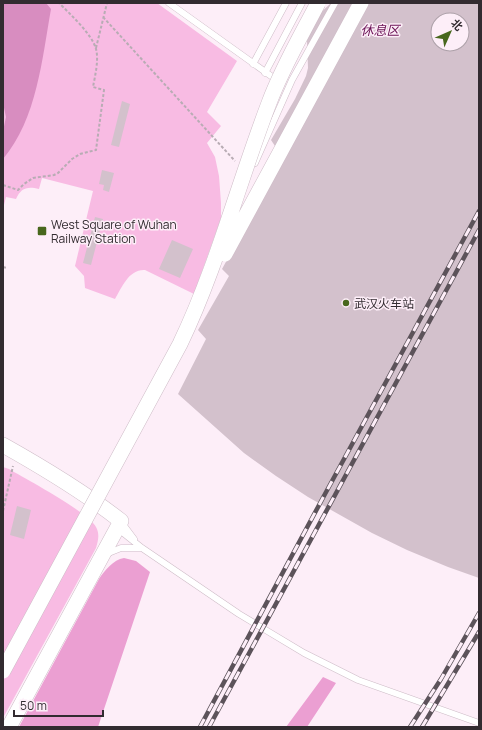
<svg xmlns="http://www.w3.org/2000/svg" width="482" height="730" font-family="Manrope,'Noto Sans SC',sans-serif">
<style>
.green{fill:#f8bbe3}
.forest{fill:#eb9fd2}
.water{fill:#d88dc0}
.building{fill:#d3c1cc;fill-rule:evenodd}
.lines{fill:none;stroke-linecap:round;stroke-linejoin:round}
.service-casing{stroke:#cebcc7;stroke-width:7}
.tertiary-casing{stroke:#cebcc7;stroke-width:16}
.path{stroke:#b8acb4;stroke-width:2;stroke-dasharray:3 2;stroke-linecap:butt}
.service{stroke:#fff;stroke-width:6}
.tertiary{stroke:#fff;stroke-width:15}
.rail-casing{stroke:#5c535a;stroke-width:4.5}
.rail{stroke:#fdeef8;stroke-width:3;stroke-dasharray:9;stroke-linecap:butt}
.tertiary-bridge-casing{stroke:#cebcc7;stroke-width:16;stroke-linecap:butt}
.tertiary-bridge{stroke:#fff;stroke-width:15}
.poi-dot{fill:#48671d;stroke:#fdeef8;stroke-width:1.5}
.labels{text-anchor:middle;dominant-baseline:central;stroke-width:3;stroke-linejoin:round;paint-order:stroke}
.poi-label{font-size:12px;fill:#322b30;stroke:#fdeef8;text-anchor:start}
.water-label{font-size:13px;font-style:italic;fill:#691054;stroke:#fdeef8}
</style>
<rect width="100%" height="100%" fill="#fdeef8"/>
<path class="green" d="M3 3H157L237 61 207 112 221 126 207 143 215 157 219 176 221 203V218L194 294 145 270C129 269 122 287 115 299L85 288 84 276 75 266 93 191 42 178 39 189C27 186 21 188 16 199L6 197 3 209Z
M3 467 9 469C26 479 88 512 96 527 100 534 98 541 96 548L3 718Z"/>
<path class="forest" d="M124 558 136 561 150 572 98 727H19L99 579C105 570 113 560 124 558Z
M323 677 336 683 307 727H286Z"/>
<path class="water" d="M3 3H46L51 9C42 59 37 119 3 159V131L6 117 3 103Z"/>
<path class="building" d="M331 3H479V578L448 567 407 550 372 533 308 497 276 476 244 453 178 394 206 339 198 330 229 276 222 269 253 213 277 149 271 140 295 99 306 76 308 68 307 41 308 34 316 17ZM438 20H462V44H438Z
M122 101 130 104 119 147 111 145Z
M102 170 114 173 109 192 103 190 104 185 99 184Z
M95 217 103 219 91 265 83 263Z
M172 240 193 249 180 278 159 269Z
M17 506 31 510 24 539 10 535Z"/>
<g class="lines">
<g class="service-casing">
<path id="service" d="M169 3 278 81
M253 64 286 3
M265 73 302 3
M255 163 292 80 335 3
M122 523 134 539
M117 528 142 548 239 614 304 653 358 680 479 723
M106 554 121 548H142"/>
</g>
<g class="tertiary-casing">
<path id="tertiary" d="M3 445C44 468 84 492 121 521L9 727"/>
</g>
<path class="path" d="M103 17 235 161
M96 48 107 3
M3 185 18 190 24 184 33 178 54 175 58 173 72 159 80 154 96 150 104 90 93 87C95 76 99 60 96 49 92 34 70 14 59 3
M3 267 7 268
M3 511 13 466"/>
<use href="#service" class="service"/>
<use href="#tertiary" class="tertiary"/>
<g class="rail-casing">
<path id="rail" d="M200 727 325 494 479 211
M209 727 479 230
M410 727 441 679 479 613
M422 727 479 632"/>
</g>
<use href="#rail" class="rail"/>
<g class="tertiary-bridge-casing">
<path id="tertiary-bridge" d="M225 254 361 3
M3 671 180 344C217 267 238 184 269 103 282 68 301 36 318 3"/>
</g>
<use href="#tertiary-bridge" class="tertiary-bridge"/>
</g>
<g class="poi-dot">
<rect x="37" y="226" width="10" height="10" rx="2"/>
<circle cx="346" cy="303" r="4"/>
</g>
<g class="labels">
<g class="poi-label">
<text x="51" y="224">West Square of Wuhan<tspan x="51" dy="14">Railway Station</tspan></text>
<text x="354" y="303">武汉火车站</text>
</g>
<g class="water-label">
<text x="380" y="30">休息区</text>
</g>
</g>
<rect width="482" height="730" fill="none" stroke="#322b30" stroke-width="8"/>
<g transform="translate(450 32) rotate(45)"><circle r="19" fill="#fdeef8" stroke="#aca0a8"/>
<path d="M0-3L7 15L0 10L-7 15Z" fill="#48671d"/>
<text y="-6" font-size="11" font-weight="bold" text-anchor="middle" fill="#322b30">北</text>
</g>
<path d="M14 710v6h89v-6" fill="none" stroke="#322b30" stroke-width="2"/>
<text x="20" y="710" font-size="12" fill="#322b30" stroke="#fdeef8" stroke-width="3" paint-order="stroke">50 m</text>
</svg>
